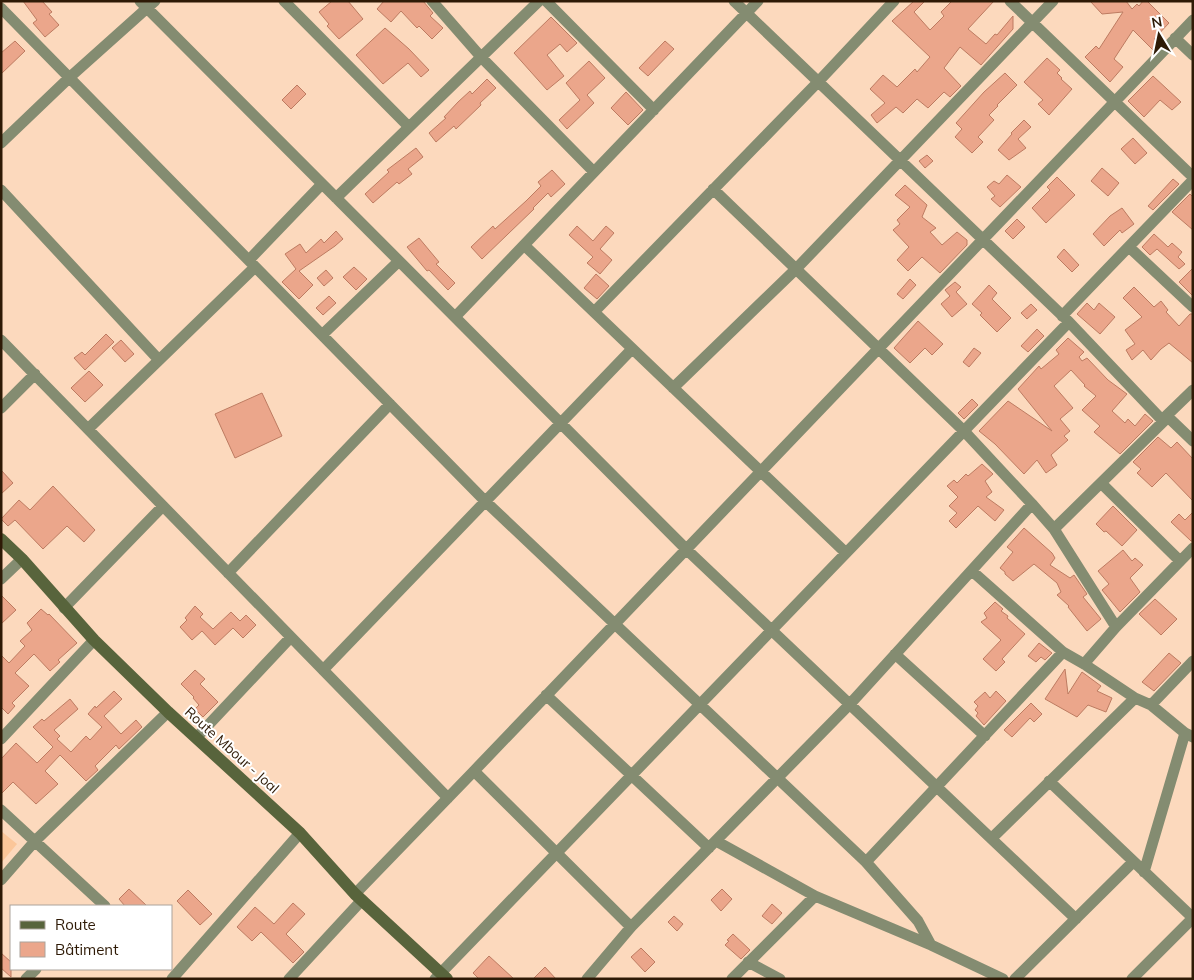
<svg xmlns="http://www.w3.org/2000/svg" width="1194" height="980" font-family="Mulish,sans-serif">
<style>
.green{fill:#fbc699}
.building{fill:#eba68b;stroke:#bd7b61}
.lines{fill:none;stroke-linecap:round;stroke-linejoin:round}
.minor{stroke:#848c71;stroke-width:11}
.secondary{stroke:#58643c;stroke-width:12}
.labels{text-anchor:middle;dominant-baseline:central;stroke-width:4;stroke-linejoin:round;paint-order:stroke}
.street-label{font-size:14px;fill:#2e1a06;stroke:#fff}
</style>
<rect width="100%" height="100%" fill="#fcd9bd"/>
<path class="green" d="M1 831 17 844 1 863Z"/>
<path class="building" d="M23 1H42L52 12 49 14 59 25 45 37 33 23 37 20Z
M332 1H348L363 19 339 39 327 26 329 24 319 12Z
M384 1H423L433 13 430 16 443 28 432 39 419 26 417 28 401 11 391 22 377 9Z
M914 1H925L914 12 930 30 944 16 941 12 952 1H994L968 29 986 44 995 34 997 35 1013 16V29L981 65 960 47 944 68 961 86 950 97 944 92 928 108 917 99 903 113 896 107 877 123 871 115 885 103 870 89 883 75 897 87 915 69 917 72 930 57 892 21Z
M1090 1H1126L1132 9 1137 4 1139 6 1143 1H1147L1169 23 1154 39 1159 43 1153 50 1133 30 1114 59 1123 67 1110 82 1085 57 1096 46 1099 49 1123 12 1102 14Z
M551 17 577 43 567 52 560 44 547 55 564 76 547 90 514 53Z
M385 28 409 49 429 70 421 77 408 63 383 84 356 55Z
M15 41 25 51 1 74V53Z
M665 41 674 49 648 76 639 68Z
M1047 58 1060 70 1057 73 1062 78 1061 79 1072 89 1049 115 1038 104 1043 100 1024 82Z
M589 61 605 78 587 95 594 103 567 129 559 120 580 100 566 83Z
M1005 73 1017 85 997 105 998 106 989 115 994 120 978 137 983 142 972 153 955 137 962 129 956 123 984 92Z
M1153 76 1181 102 1172 110 1160 100 1144 117 1128 101Z
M487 79 496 88 480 103 481 105 456 129 454 126 436 142 429 133 446 118 444 117 458 102 470 91 472 94Z
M297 85 306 94 291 109 282 100Z
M626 92 643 110 628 125 611 108Z
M1024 120 1031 127 1018 139 1026 148 1009 160 998 150 1012 134 1011 133Z
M1133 138 1147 153 1135 164 1121 149Z
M416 148 423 157 408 169 412 174 399 184 397 182 373 203 365 194 389 172 387 170Z
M927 155 933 161 925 168 919 161Z
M1102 168 1119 183 1108 196 1091 181Z
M552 170 565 184 551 197 548 193 533 208 534 209 482 259 471 247 493 226 495 229 526 201 541 186 538 182Z
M1007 175 1021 187 1000 207 991 199 995 196 987 187 994 181 999 184Z
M1057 177 1075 195 1046 223 1032 208 1050 190 1047 187Z
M1173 179 1179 184 1153 210 1148 206Z
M905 185 927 205 922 217 936 228 930 232 942 245 957 232 967 240V245L940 273 922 257 908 271 897 260 909 247 893 230 900 224 897 220 910 207 895 195Z
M1190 194 1193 197V230L1172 212Z
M1122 208 1134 224 1122 233 1120 230 1104 246 1093 234 1110 216Z
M1017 219 1025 227 1013 239 1005 231Z
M577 226 593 241 606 226 614 233 600 249 612 260 600 274 587 263 593 257 569 235Z
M336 231 343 239 335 246 299 271 313 285 299 299 282 282 296 269 285 254 300 244 306 253 321 239 324 243Z
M1154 234 1168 247 1172 243 1182 252 1178 257 1185 264 1179 269 1157 249 1150 255 1142 247Z
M419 238 439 262 436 264 455 283 448 290 429 270 427 271 407 247Z
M1064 249 1079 265 1072 272 1057 257Z
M354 267 367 279 356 290 343 277Z
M1193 268V296L1179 282Z
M326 270 333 278 324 286 317 278Z
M596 274 609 286 597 299 584 288Z
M910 279 916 285 903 299 897 294Z
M955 282 961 287 956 292 967 304 952 317 941 304 950 296 945 290Z
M989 285 997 293 992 299 1011 318 997 332 980 315 982 313 972 304Z
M1134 287 1154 307 1161 301 1168 310 1166 312 1179 326 1190 314H1193V363L1169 343 1161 349 1151 360 1143 350 1132 360 1126 350 1135 344 1125 330 1142 317 1123 298Z
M329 296 336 303 323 315 316 308Z
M1087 303 1094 310 1099 303 1115 317 1100 334 1077 314Z
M1031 304 1037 310 1027 319 1021 313Z
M918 321 943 344 932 355 925 348 910 363 894 348Z
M1037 329 1044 336 1028 352 1021 346Z
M106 334 114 342 85 370 74 358 82 352 85 355Z
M1068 338 1084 352 1079 357 1082 361 1087 358 1108 380 1127 394 1112 411 1125 423 1128 419 1135 426 1145 414 1153 421 1120 454 1094 432 1100 426 1082 410 1096 396 1084 386 1085 385 1071 370 1054 386 1073 408 1060 419 1070 431 1064 436 1068 440 1051 455 1057 465 1046 473 1037 460 1024 474 995 444 979 431 1008 401 1052 431 1018 389 1039 366 1041 369 1059 354 1056 350Z
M121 340 134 354 125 362 112 348Z
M974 348 981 353 969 367 963 362Z
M89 371 103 385 85 402 71 388Z
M262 393 282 436 235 458 215 414Z
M972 399 978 405 964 419 958 413Z
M1158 437 1171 448 1177 442 1193 459V501L1166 473 1152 487 1137 473 1141 469 1133 462Z
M982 464 993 474 985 481 992 492 986 497 1004 510 995 521 978 506 956 528 949 521 957 513 949 506 958 497 947 486 954 480 957 483 966 474 968 476Z
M1 470 13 483 1 494Z
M53 486 95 530 84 542 67 526 43 549 15 520 8 526 1 519 19 500 30 510Z
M1113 506 1137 530 1122 546 1106 531 1104 532 1096 524Z
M1193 512V541H1191L1171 522 1179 514 1185 520Z
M1024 528 1052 553 1055 558 1050 565 1070 578 1074 575 1087 594 1083 597 1101 619 1087 631 1068 607 1069 606 1057 595 1061 592 1057 583 1034 564 1013 581 1005 574V572L1000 568 1013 552 1007 547Z
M1123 550 1132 561 1135 558 1143 565 1130 578 1140 592 1120 612 1102 590 1109 584 1098 571Z
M1 595 16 610 1 624Z
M1155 599 1177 619 1161 635 1139 614Z
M995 602 1003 609 1001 611 1008 616 1007 618 1025 634 1002 659 1005 662 996 671 983 659 1001 640 981 622 987 618 984 613Z
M195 606 203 614 200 617 213 629 231 612 240 621 246 615 256 625 243 638 233 628 215 645 202 631 192 640 180 627 187 620 185 618Z
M41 609 48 615 49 614 77 643 58 660 60 662 50 671 34 654 15 673 29 686 12 703 15 706 8 714 1 707V655L9 663 25 646 20 641 32 630 27 623Z
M1039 643 1052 653 1045 660 1041 657 1036 662 1028 656Z
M1169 653 1181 663 1154 691 1142 682Z
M1065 669 1068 694 1082 672 1101 686 1097 691 1112 698 1106 712 1088 705 1077 717 1045 699Z
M195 670 205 679 200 684 218 702 203 717 195 709 199 705 193 698 194 697 181 684Z
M114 691 122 699 104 716 121 734 136 720 142 727 119 749 116 745 95 766 98 770 86 781 60 755 45 771 58 784 36 804 13 782 1 794V759L16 743 37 763 53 747 33 727 42 719 44 721 70 699 78 709 54 730 60 736 57 739 71 752 86 736 90 740 102 727 88 714 95 706 96 708Z
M996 691 1006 701 984 725 976 716 978 713 975 710 978 706 974 702 985 692 990 698Z
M1031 703 1042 714 1034 722 1030 718 1012 737 1004 730Z
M129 889 147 906H125L119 899Z
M722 889 732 899 721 911 711 900Z
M188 890 212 914 200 925 177 901Z
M293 903 305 914 286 934 304 952 293 963 261 932 252 941 237 927 255 907 274 924Z
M772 904 782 913 772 924 762 916Z
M674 916 683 924 677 931 668 922Z
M733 934 750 950 741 959 725 945 729 941 727 940Z
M641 948 655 962 645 972 631 957Z
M1 953 11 962V977L1 968Z
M489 956 514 979H479L473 973Z
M545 967 556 979H533Z"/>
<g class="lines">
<path class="minor" d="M140 1 686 549 1076 919
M284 1 409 127
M432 1 481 57 594 172
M546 1 654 110
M734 1 1069 322 1162 420 1168 417 1193 441
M1010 1 1193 177
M1 8 485 501 866 862 918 921 931 945
M1175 38 1193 55
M1 143 70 77 155 1
M713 189 964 431 1032 504 1054 529 1116 627
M1 190 159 360
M336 198 539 1
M524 245 846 553
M1129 247 1193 307
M249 260 322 184
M594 312 818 82 894 1
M1062 316 1193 180
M455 317 758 1
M322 335 399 261
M1 340 448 798
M673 388 796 269 1053 1
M1 408 35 374
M1162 420 1193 390
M88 429 255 267
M1101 483 1180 561
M1054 529 1168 417
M972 571 1063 652 1084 664 1135 698 1151 705 1185 733 1193 737
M228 573 390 404
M1 579 22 559
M64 608 163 506
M895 654 985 736
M1084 664 1116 627 1193 548
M323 670 632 349
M546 695 709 848
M1151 705 1193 661
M197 737 291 637
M1 739 94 640
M474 771 631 927
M1049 781 1193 918
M1 810 105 906
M992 838 1135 698
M716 841 815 896 931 945 1003 979
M866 862 1063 652
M1144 872 1185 733
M1 880 35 841 168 712
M355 894 474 771 1193 20
M748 962 780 979
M26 979 36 969
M172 979 300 833
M289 979 362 900
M435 979 1069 322
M587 979 631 927 850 704 1032 504
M732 979 815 896
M1015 979 1133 862
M1132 979 1193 918"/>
<path class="secondary" d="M1 539 22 559 94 640 168 712 300 833 355 894 447 979"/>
</g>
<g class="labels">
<g class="street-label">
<text transform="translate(232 750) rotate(42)">Route Mbour - Joal</text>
</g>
</g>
<rect width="1194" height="980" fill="none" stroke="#2e1a06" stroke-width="5"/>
<rect x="10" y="905" width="162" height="65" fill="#ffffff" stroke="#aba39b"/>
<rect x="20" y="921" width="25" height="8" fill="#58643c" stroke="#aba39b"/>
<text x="55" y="930" font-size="15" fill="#2e1a06">Route</text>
<rect x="20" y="942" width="25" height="15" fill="#eba68b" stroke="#aba39b"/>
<text x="55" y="955" font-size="15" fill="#2e1a06">Bâtiment</text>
<g transform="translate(1159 35) rotate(350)" stroke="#ffffff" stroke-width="4" paint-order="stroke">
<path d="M0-4L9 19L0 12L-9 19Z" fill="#2e1a06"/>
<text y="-8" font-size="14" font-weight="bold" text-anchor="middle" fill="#2e1a06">N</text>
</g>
</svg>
